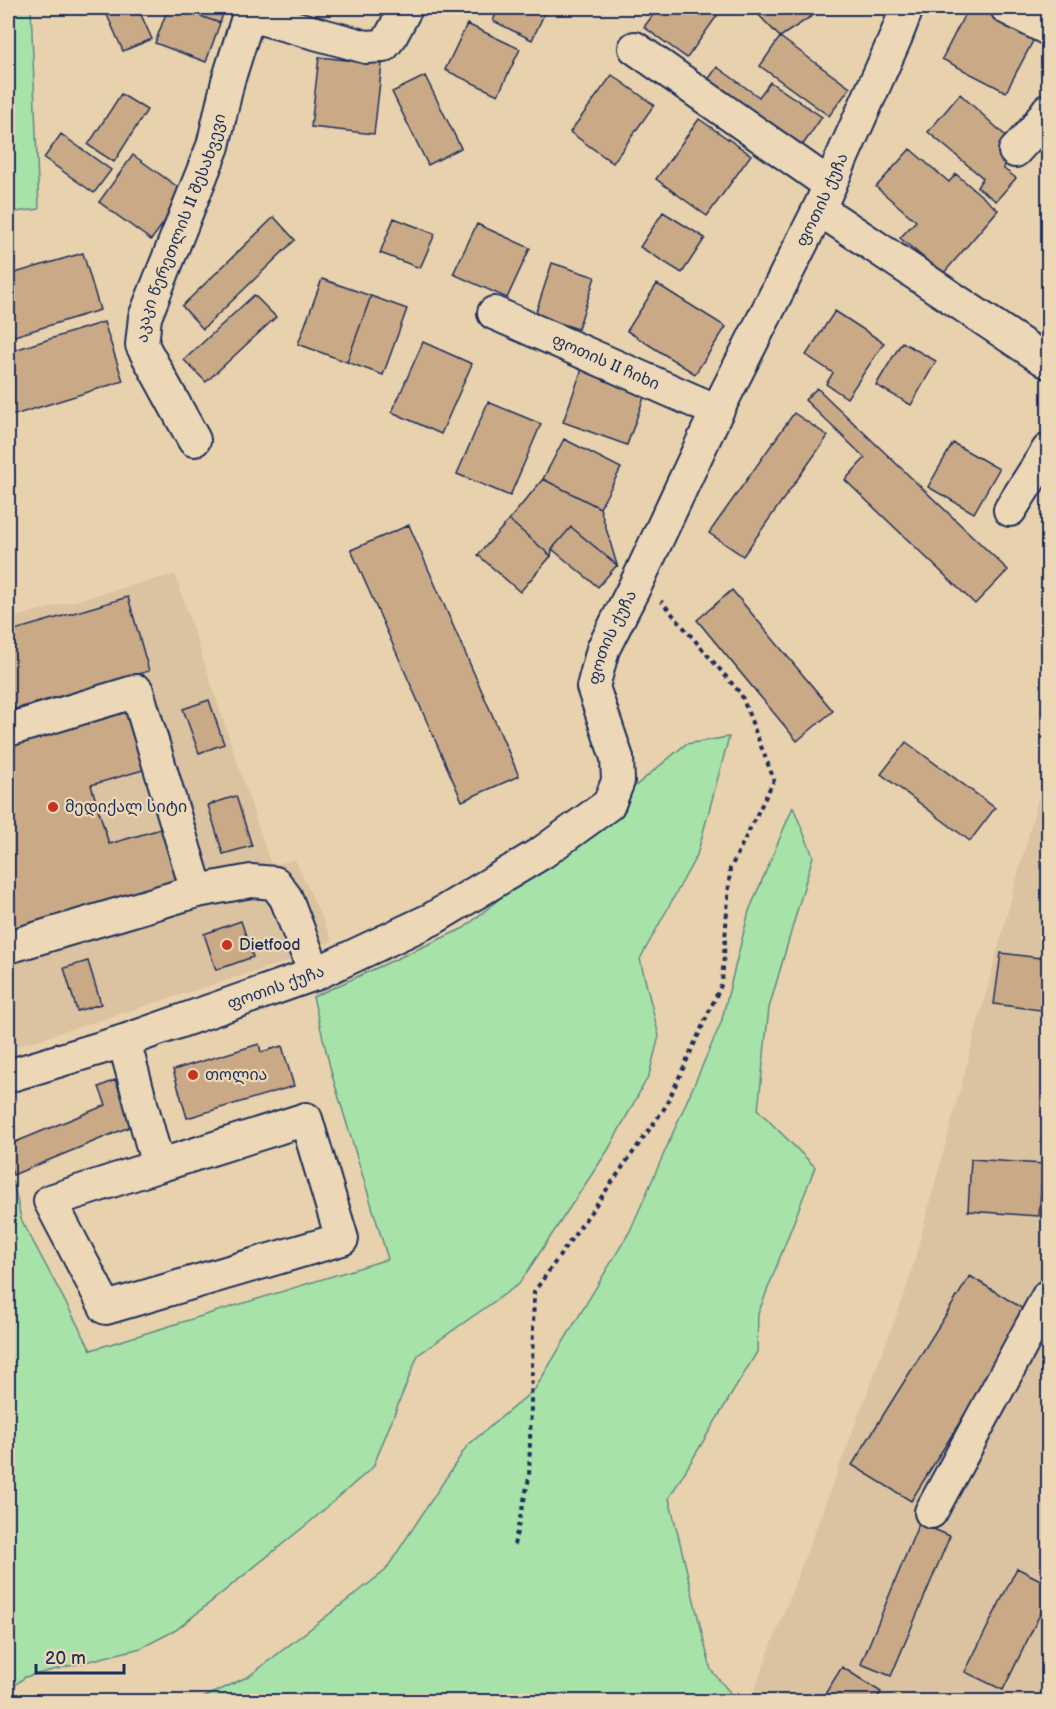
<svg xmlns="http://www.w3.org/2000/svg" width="1056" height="1709" font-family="'Balsamiq Sans','Noto Sans Georgian',sans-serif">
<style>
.built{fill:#dbc2a0}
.green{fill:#a7e3a9;stroke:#618984;stroke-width:1.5}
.building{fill:#c9a986;stroke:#1b2f5e;stroke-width:1.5}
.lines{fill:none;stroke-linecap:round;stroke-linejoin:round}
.minor-casing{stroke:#1b2f5e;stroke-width:36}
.path{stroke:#1b2f5e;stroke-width:4;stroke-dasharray:4.5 4.5;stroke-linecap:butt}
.minor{stroke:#ecd8b6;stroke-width:32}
.poi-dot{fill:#c8321e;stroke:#ecd8b6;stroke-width:2}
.labels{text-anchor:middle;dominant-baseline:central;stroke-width:4.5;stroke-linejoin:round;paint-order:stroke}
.street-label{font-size:16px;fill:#1b2f5e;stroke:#ecd8b6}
.poi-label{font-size:16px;fill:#1b2f5e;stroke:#ecd8b6;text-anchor:start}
</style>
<rect width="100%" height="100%" fill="#e8d1ad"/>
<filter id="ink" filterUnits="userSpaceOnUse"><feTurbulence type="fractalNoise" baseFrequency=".0167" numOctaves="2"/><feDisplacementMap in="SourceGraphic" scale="12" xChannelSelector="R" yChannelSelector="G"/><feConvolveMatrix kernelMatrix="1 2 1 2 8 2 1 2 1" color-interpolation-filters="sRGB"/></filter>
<g filter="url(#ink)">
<path class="built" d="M175 574 271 865 295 860 332 940 291 960 8 1049V619Z
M1048 771V1701L750 1702 907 1288 1041 788Z"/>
<path class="green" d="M8 8H31L39 209 8 213Z
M729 737 697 855 640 959 659 1036 649 1075 608 1150 519 1284 418 1355 373 1467 311 1521 176 1630 141 1648 25 1677 8 1691V1173L14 1185 21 1219 91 1350 388 1259 332 1075 313 997 464 928 686 744Z
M793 807 813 856 769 1008 758 1110 815 1167 758 1314 757 1352 669 1498 711 1670 737 1701H197L249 1676 385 1571 467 1446 535 1389 630 1231 721 1023 749 911Z"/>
<path class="building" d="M124 8H138L152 39 123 51 107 15Z
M168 8H177L220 23 206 62 155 43Z
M177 8H225L220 23Z
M499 8H547L532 40 493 21Z
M658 8H711L719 13 687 58 644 27Z
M752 8H824L780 37Z
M968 8H978L1035 37 1006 92 942 59Z
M467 24 520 49 498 95 445 70Z
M780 37 850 88 829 116 760 66Z
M319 57 382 64 374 134 311 127Z
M717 67 759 97 770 82 822 117 798 152 703 87Z
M612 75 654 105 613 163 570 132Z
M425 76 461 148 428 165 392 92Z
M121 94 147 110 114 162 88 145Z
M960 94 1008 138 1004 169 1016 178 996 201 977 187 983 178 928 132Z
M699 119 751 155 707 216 656 179Z
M61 134 111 170 94 193 44 158Z
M910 149 949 182 956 174 998 210 943 274 900 238 916 221 876 187Z
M133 155 186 193 151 240 99 202Z
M663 212 705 238 682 273 640 247Z
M274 217 295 240 203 329 182 306Z
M394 218 435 234 420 268 380 253Z
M477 224 530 248 507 298 453 274Z
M83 253 100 310 8 338V275Z
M552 263 595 277 578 329 535 315Z
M322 279 371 296 347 362 298 344Z
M657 284 726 327 695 374 627 331Z
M254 295 276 317 206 382 184 360Z
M371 296 407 309 383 375 347 362Z
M835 311 884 343 847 398 826 384 833 373 806 355Z
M104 322 123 381 8 417V352Z
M423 342 472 364 441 434 392 412Z
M902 342 936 361 911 405 876 385Z
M582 369 646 392 627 445 563 422Z
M817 388 1008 570 975 604 845 480 865 458 805 400Z
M488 402 541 424 510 496 457 474Z
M794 413 828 436 743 556 709 533Z
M564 439 621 468 600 508 543 479Z
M953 443 999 469 974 513 928 487Z
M543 479 600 508 617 565 571 527 552 549 551 556 509 520Z
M509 520 551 556 520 592 478 555Z
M409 525 519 776 462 801 351 550Z
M571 527 617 565 598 587 552 549Z
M732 590 833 711 797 741 697 620Z
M128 597 149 671 8 711V632Z
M209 700 224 744 199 753 183 709Z
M126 712 143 770 91 785 109 844 161 829 178 887 8 937V747Z
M906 742 995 808 970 841 881 774Z
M236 796 252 846 223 854 208 805Z
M241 921 253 957 216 970 204 934Z
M1001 953 1048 959V1011L994 1004Z
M88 961 101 1004 77 1011 64 968Z
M259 1044 261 1052 282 1046 294 1086 187 1118 173 1070Z
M115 1080 134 1125 13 1175 8 1161V1145L106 1105 99 1087Z
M971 1159 1043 1164 1039 1216 968 1211Z
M970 1276 1028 1312 911 1501 852 1465Z
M919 1523 950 1536 891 1676 861 1664Z
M1017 1568 1048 1584V1598L1003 1690 965 1672Z
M842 1667 881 1692 875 1702H820Z"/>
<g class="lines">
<g class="minor-casing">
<g id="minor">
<path d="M1007 8 1048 29"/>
<path d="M249 15 366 47 383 46 391 36 406 8"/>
<path d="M635 48 830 185"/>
<path d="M1015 151 1035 129 1048 110"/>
<path d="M819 209 1048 362"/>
<path id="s1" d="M494 313 717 411"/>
<path id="s2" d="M194 440 142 345 145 317 213 146 228 81 251 8"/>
<path d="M1010 510 1048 450"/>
<path d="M8 730 137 691 197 891"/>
<path d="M8 947 197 891 251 881 275 883 286 898 315 974"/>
<path d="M124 1041 158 1166 306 1119 342 1239 106 1308 50 1201 158 1166"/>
<path id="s3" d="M8 1076 124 1041 315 974 432 919 543 852 609 804 618 781 617 758 593 687 603 649 640 576 717 411 819 209 895 39 907 8"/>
<path d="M931 1512 1048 1296"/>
</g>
</g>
<path class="path" d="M514 1545 529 1478 534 1292 666 1106 722 983 730 869 774 780 741 694 661 601"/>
<use href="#minor" class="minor"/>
</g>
</g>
<g class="poi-dot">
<circle cx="53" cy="807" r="6"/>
<circle cx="227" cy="945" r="6"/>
<circle cx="193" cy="1075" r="6"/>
</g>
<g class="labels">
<g class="street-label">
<text stroke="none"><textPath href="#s3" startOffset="1326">ფოთის ქუჩა</textPath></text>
<text stroke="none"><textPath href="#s2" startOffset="232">აკაკი წერეთლის II შესახვევი</textPath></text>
<text stroke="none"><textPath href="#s1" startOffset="122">ფოთის II ჩიხი</textPath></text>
<text stroke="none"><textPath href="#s3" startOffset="840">ფოთის ქუჩა</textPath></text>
<text stroke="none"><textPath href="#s3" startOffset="282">ფოთის ქუჩა</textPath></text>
</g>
<g class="poi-label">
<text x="65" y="807">მედიქალ სიტი</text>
<text x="239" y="945">Dietfood</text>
<text x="205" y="1075">თოლია</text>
</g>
</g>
<rect width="1056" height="1709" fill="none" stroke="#ecd8b6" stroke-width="30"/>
<rect x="15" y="15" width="1026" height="1679" fill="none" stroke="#1b2f5e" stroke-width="2" filter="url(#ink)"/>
<path d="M36 1664v9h88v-9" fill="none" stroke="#1b2f5e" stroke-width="3"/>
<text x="45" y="1664" font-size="18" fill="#1b2f5e" stroke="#ecd8b6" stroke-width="4.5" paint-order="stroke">20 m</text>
</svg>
